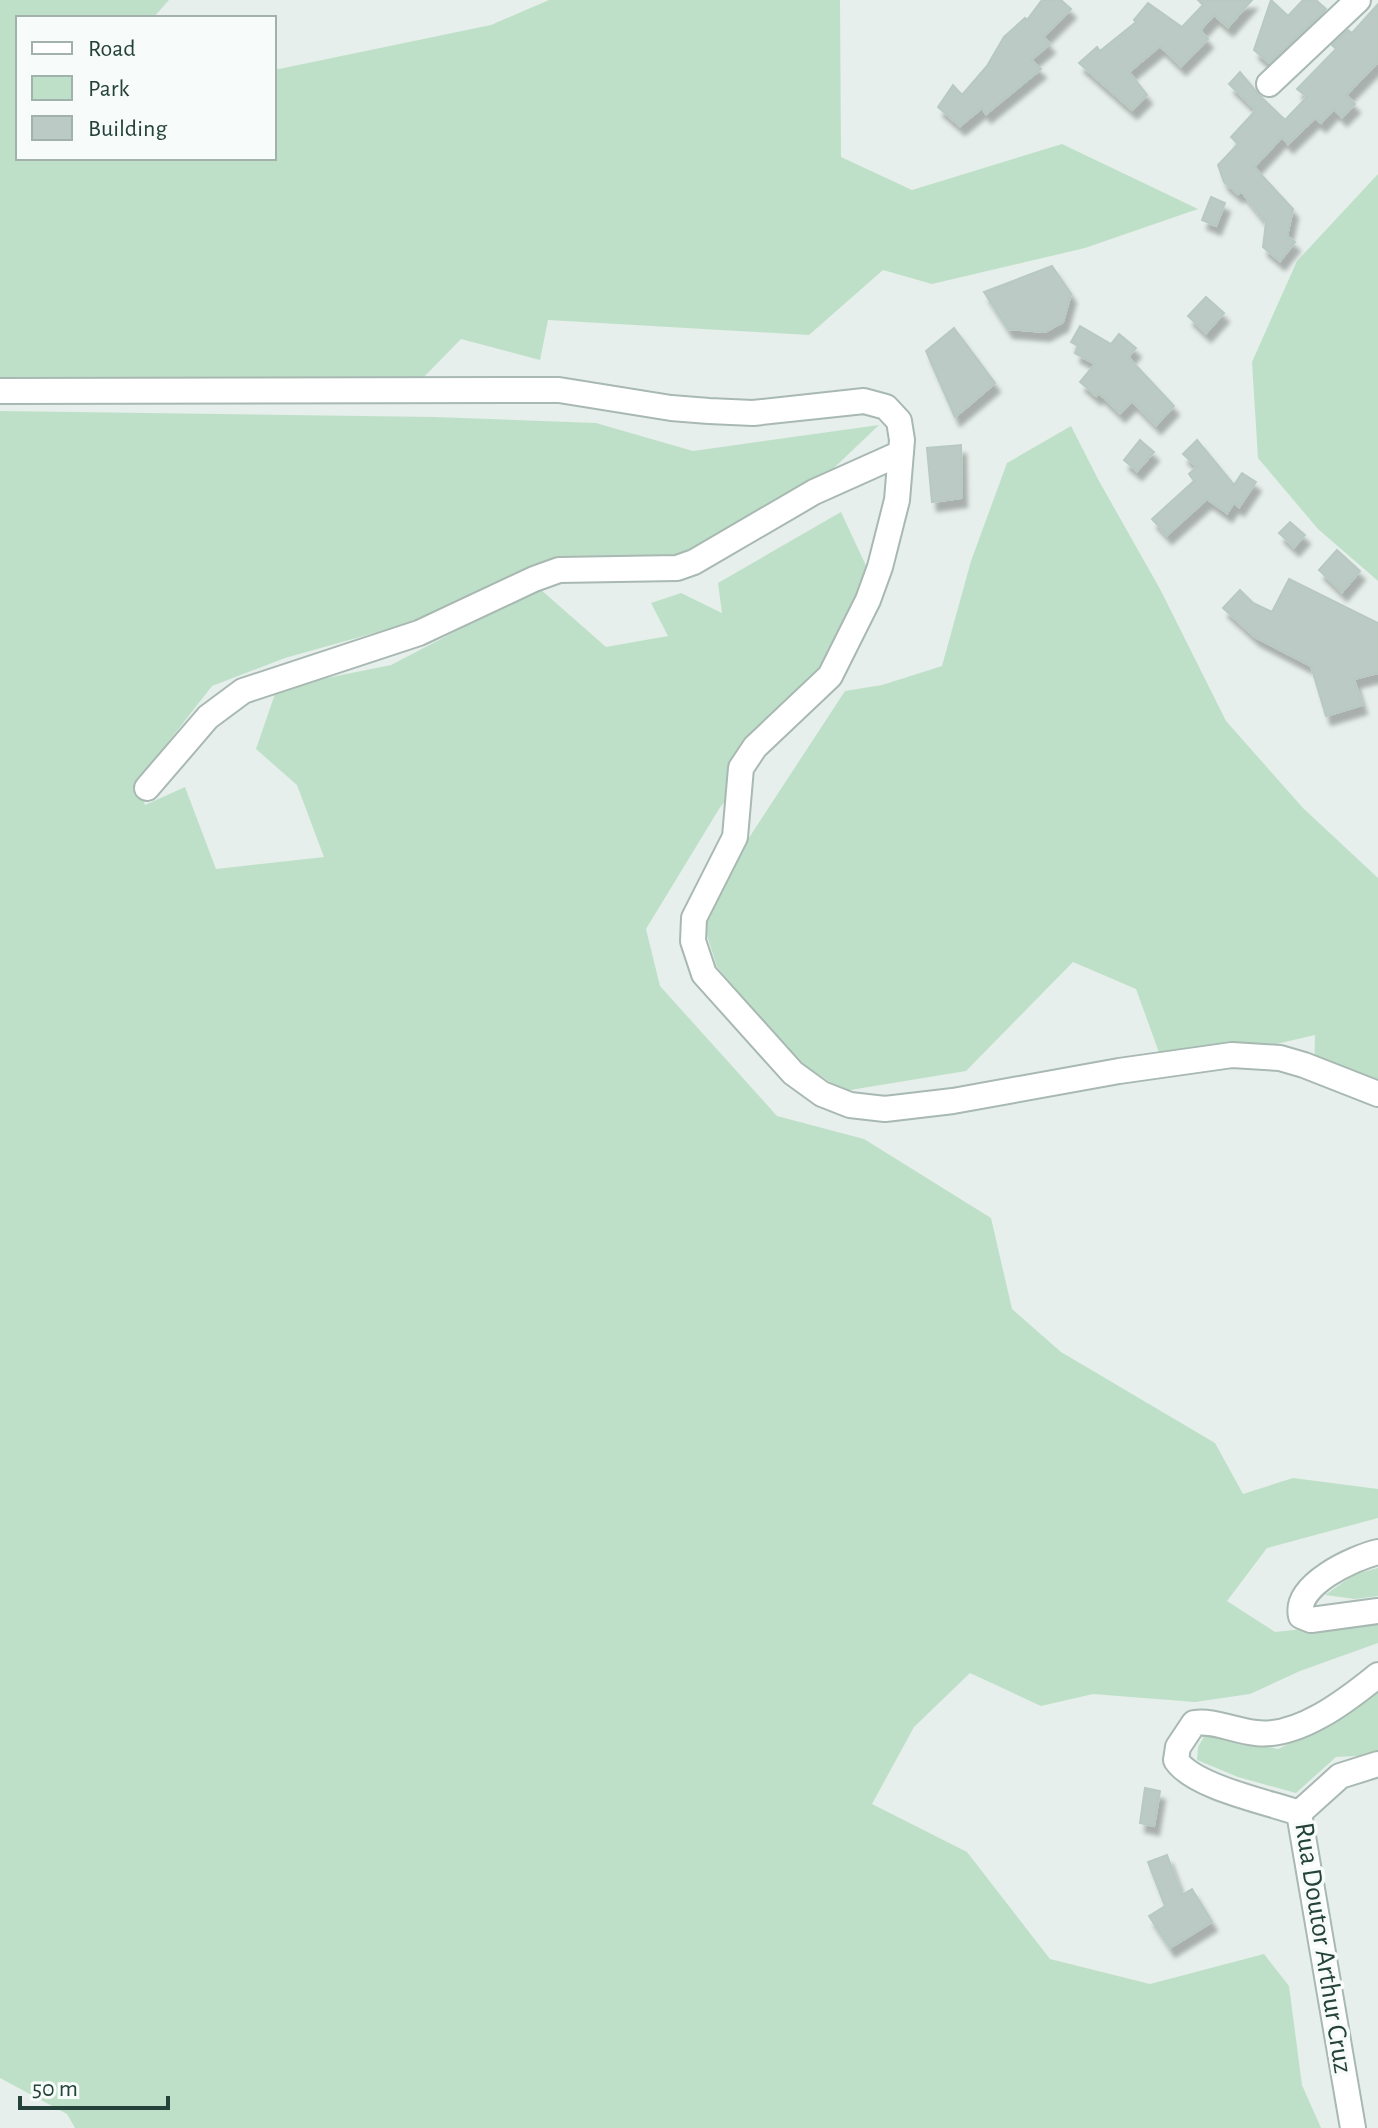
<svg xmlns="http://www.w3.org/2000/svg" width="1378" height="2128" font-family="'Alegreya Sans',sans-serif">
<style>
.green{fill:#bfe0c8}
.building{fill:#bbcac4;stroke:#b8c9c2;stroke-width:2;filter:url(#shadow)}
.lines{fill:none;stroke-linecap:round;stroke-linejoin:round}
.minor-casing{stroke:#a8b8b2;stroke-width:28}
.minor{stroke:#fff;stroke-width:24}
.labels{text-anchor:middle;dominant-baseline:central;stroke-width:7;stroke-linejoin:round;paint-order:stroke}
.street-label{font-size:28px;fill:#24423a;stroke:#f7fbf9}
</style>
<defs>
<filter id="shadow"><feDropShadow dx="5" dy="9" stdDeviation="2" flood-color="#0004"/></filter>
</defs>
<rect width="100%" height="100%" fill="#e6efeb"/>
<path class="green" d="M0 0H169L153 18H18V158H274V70L491 25 549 0H840L841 157 912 190 1062 144 1198 209 1085 248 932 284 883 270 809 335 548 320 540 360 461 339 421 380 0 377Z
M1378 174V581L1318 529 1258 458 1252 362 1297 261Z
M0 411 434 417 596 423 693 451 879 425 816 485 677 571 553 559 424 619 285 658 212 686 137 782 145 805 185 787 216 869 324 857 297 785 256 749 277 688 391 665 539 588 606 647 668 636 651 603 681 593 722 613 718 583 841 512 868 570 843 645 719 809 646 929 660 986 777 1116 864 1139 991 1218 1012 1309 1061 1352 1215 1443 1243 1494 1293 1478 1378 1489V1518L1267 1548 1227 1601 1275 1632 1378 1621V1643L1300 1671 1250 1694 1195 1702 1093 1694 1041 1706 970 1673 914 1727 872 1804 967 1852 1050 1959 1150 1984 1264 1954 1289 1986 1302 2085 1321 2128H75L67 2114 0 2078Z
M1071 426 1099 481 1160 589 1226 721 1303 808 1378 878V1104L1314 1076 1315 1035 1272 1045 1161 1058 1136 989 1073 962 966 1071 844 1091 792 1057 717 967 704 926 722 879 845 691 882 685 942 666 971 561 1007 463Z
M1378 1568V1596L1355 1599 1325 1595 1355 1574Z
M1378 1692V1755L1336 1757 1296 1793 1238 1777 1197 1760 1198 1747 1206 1733 1278 1749 1343 1717Z"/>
<path class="building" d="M1042 0H1061L1071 9 1043 37 1050 44 1031 60 1041 69 986 114 982 108 960 126 938 107 953 85 962 95 987 66 1004 37 1025 18 1027 20Z
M1198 0H1252L1228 27 1214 15 1200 30 1208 39 1181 66 1160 46 1129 72 1147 95 1132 110 1079 63 1097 47 1100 51 1136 22 1134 20 1148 3 1182 27 1203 5Z
M1271 0 1288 16 1303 0H1316L1326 9 1269 63 1254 50Z
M1378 4V62L1346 95 1355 104 1342 117 1334 109 1321 123 1315 118 1288 144 1282 137 1254 167 1293 209 1287 236 1295 242 1280 261 1263 247 1266 222 1241 191 1238 194 1224 182 1218 165 1238 144 1231 137 1256 110 1229 84 1240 72 1259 95 1285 120 1307 97 1297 89 1336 49 1332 45 1348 30 1352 33Z
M1211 197 1225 203 1216 226 1202 220Z
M1052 266 1071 294 1063 322 1045 332 1008 329 984 292Z
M1206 297 1224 313 1206 333 1188 316Z
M1080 326 1111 344 1119 334 1136 348 1128 357 1174 406 1156 425 1132 401 1120 413 1099 393 1096 396 1080 382 1095 364 1075 353 1078 346 1071 342Z
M954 328 995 383 955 417 926 351Z
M1140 440 1154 452 1137 471 1124 460Z
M1197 440 1234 485 1242 473 1256 482 1239 507 1234 503 1227 513 1207 499 1167 535 1152 519 1194 481 1189 474 1197 467 1183 454Z
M961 445 962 498 932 502 927 448Z
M1290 522 1305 535 1294 547 1279 533Z
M1337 550 1360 571 1342 592 1319 570Z
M1289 579 1378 623V673L1354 679 1362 705 1326 716 1311 666 1255 637 1223 608 1240 590 1253 603 1272 612Z
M1145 1788 1160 1791 1154 1826 1140 1823Z
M1167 1855 1182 1895 1192 1889 1212 1922 1170 1948 1149 1916 1165 1906 1148 1862Z"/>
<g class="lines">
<g class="minor-casing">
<path id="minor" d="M1269 84 1358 0
M0 391 559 390 671 408 709 411 753 413 864 401 886 407 899 421 902 440 897 500 880 567 868 600 830 676 755 747 741 768 735 837 694 918 693 941 704 974 793 1073 822 1094 850 1105 885 1109 953 1101 1119 1071 1232 1055 1280 1058 1304 1065 1378 1094
M147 788 208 717 243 691 419 633 534 579 559 570 677 568 694 562 814 492 901 453
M1378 1552C1353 1558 1294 1585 1301 1616L1311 1620 1378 1611
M1299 1813C1268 1802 1193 1787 1176 1760L1178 1747 1194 1723C1214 1720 1235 1731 1256 1733 1298 1738 1346 1701 1378 1675
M1353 2128 1299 1813 1340 1776 1378 1764"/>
</g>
<use href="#minor" class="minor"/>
</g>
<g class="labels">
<g class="street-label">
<text transform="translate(1323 1948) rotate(81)">Rua Doutor Arthur Cruz</text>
</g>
</g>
<rect x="16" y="16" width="260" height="144" fill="#f7fbf9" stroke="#a3b1ad" stroke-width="2"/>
<rect x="32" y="42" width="40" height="12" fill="#ffffff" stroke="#a3b1ad" stroke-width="2"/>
<text x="88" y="56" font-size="24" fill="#24423a">Road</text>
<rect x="32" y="76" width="40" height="24" fill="#bfe0c8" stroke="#a3b1ad" stroke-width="2"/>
<text x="88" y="96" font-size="24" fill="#24423a">Park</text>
<rect x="32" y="116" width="40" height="24" fill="#bbcac4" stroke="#a3b1ad" stroke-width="2"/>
<text x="88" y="136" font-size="24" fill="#24423a">Building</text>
<path d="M20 2096v12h148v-12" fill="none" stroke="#24423a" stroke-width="4"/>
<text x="32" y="2096" font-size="24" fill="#24423a" stroke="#f7fbf9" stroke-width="6" paint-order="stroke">50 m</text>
</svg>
